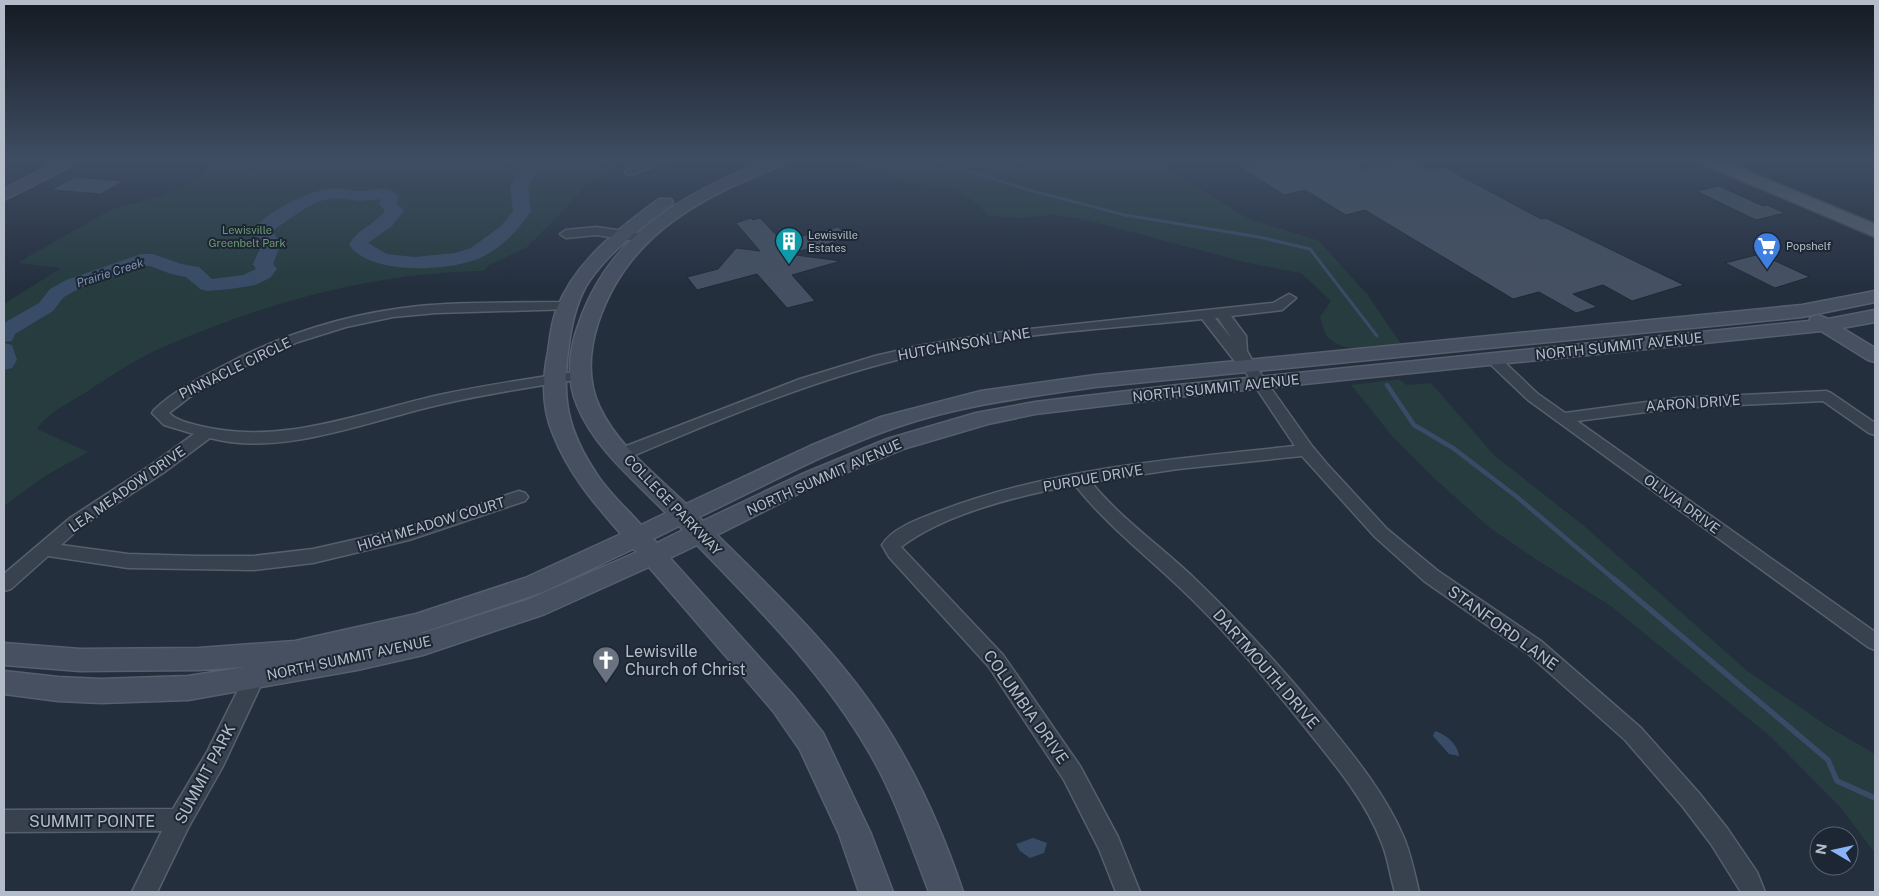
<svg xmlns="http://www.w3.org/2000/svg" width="1879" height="896" font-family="'Public Sans',sans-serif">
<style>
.green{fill:#263c3f}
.water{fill:#394c67}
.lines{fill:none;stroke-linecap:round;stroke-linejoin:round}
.stream-far2{stroke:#394c67;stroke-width:3}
.stream-far1{stroke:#394c67;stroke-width:4.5}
.stream{stroke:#394c67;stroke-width:5.5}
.river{fill:#394c67;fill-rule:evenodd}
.building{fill:#455162;stroke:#1f2835}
.street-casing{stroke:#565f6c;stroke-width:3}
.secondary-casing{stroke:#565f6c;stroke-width:3}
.primary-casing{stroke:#414a57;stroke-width:3}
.street{fill:#38414e;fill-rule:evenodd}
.secondary{fill:#465061;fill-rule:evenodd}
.primary{fill:#56606e;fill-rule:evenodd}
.labels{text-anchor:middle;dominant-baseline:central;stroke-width:4;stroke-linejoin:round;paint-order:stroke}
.far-park-label{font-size:11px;fill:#6b9a76;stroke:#1d2633}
.far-poi-label{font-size:11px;fill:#b4bcc9;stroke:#1d2633;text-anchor:start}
.far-water-label{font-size:12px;font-style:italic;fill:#7c92b1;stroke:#1d2633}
.street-label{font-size:14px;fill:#b4bcc9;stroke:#1d2633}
.near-street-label{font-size:16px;fill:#b4bcc9;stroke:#1d2633}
.near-poi-label{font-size:16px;fill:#b4bcc9;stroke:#1d2633;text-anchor:start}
</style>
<rect width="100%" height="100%" fill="#242f3e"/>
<path class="green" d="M213 160H609L604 166 616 165 610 171V176L587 183 566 208 526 248 489 265 484 271C375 272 259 304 159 349 135 360 110 376 88 391 71 402 48 412 37 429L88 452 45 476 4 506V304L61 268 17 263 112 209 157 197 180 188 199 177Z
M850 160H1160L1182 177 1247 218 1319 241 1367 294 1401 344C1379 346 1343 356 1327 336 1323 331 1322 323 1320 317L1331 301 1301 273 1248 263 1087 220 1053 215 1021 218 988 216 981 207 956 189 908 183 874 172Z
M1399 379 1407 385 1431 383 1494 455 1584 526 1746 670 1827 726 1875 754V853L1841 808 1771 737 1611 606 1537 560 1490 528 1436 480 1393 437 1351 385Z"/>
<path class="water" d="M1435 731C1445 734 1458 744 1459 756L1449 754 1433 736Z
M1033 838 1047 843 1044 853 1030 858 1020 851 1016 844Z"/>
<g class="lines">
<path class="stream-far2" d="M933 160 1029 190 1125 215 1259 237 1310 249 1377 336"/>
<path class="stream-far1" d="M1387 385 1414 425 1453 448 1517 497 1615 580"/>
<path class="stream" d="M1614 579 1828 760 1837 781 1875 798"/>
<path class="river" d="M524 160H540V165L528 187 531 211C519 229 504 246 484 256 454 272 370 276 349 245 357 229 374 225 385 211L379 204 381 199 360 201 337 198 323 200 304 209 272 231 281 243 273 264 277 269 270 278 255 285 231 289 207 291 200 289 186 277 171 274 150 266H143L80 288 64 297 53 311 15 334 12 341 4 342V323L39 303 50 289 66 280 141 254H153L181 264 199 267 212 279 243 275 256 269 253 264 262 244 253 233C257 215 310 191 328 189 339 187 348 190 359 191 373 191 389 183 399 197L397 203 404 211 392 226 368 243 387 254 414 257 455 253 471 248 501 226 513 211 510 187 524 165Z
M4 343 12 345 17 360 12 368 4 370Z"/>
</g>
<path class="building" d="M1253 160H1361L1362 169 1401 160H1411L1429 170 1444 167 1541 219 1546 218 1684 285 1632 301 1603 285 1573 294 1597 307 1576 313 1539 292 1513 299 1365 210 1346 215 1305 190 1284 195 1240 167 1257 163Z
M75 177 124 181 101 194 51 190Z
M1719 186 1763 206 1767 205 1785 213 1756 220 1696 191Z
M751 218 753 220 760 218 782 241 838 227 850 238 788 254 841 261 792 275 815 301 787 308 757 274 697 290 687 277 718 269 736 248 760 251 736 223Z
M1760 254 1810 277 1775 288 1725 263Z"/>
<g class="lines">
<g class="street-casing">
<path id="street" d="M653 160H669L634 174H626L625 172 626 170Z
M596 227 644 234 650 238 644 242 596 235 566 238 560 234 566 230Z
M1289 294 1296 298 1282 310 1231 316 1246 336 1247 351 1256 367 1312 446 1327 464 1387 529 1438 571 1541 641 1641 728 1699 793 1727 828 1757 872 1765 892H1741L1711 844 1683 807 1625 740 1527 653 1424 581 1375 537 1302 456 1178 469 1091 482C1120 518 1159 545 1193 577 1240 622 1283 669 1324 719 1354 756 1385 793 1404 838 1411 855 1415 875 1419 892H1395C1390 876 1388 857 1381 841 1365 800 1336 766 1308 731 1267 680 1225 630 1177 585 1142 552 1105 523 1075 485 1021 495 945 513 901 547L1003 655 1080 766 1118 837 1140 892H1116L1099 849 1064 780 989 667 889 557 882 545C892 528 919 519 937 512 1052 468 1174 459 1295 446L1241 365 1237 364 1202 319C1108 329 1009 333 917 355 817 378 722 418 628 458L622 459 616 458 614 454 616 450 800 379 875 356 918 346 1002 332 1273 303ZM1215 318H1218L1232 339Z
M567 302 574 306 572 309 436 313 393 317 346 327 298 342 251 363 195 393 169 413C177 421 189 423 200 426 281 446 360 413 439 395 486 385 533 378 581 371L586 372 588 375 586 378 581 379C532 387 483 394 434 406 365 422 281 457 210 438L163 473 82 526 61 545 128 554 198 556H253L313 549 406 528 519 491 525 493 528 497 525 501 409 540 313 563 253 570 128 568 48 556 11 589 4 591V574L70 518 151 465 194 434 164 425 152 413 154 410C175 390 200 378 225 365 285 333 351 313 419 306 468 301 518 303 567 302Z
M1494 356 1499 357 1538 394 1565 413 1677 398 1826 391 1831 393 1875 423V435L1869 433 1823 401 1677 408 1577 421 1875 632V650L1868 647 1528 400 1489 363 1487 360 1489 357Z
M258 662 265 664 268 670 223 766 188 828 157 892H132L162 831 4 832V810L173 809 207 752 251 664Z"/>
</g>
<g class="secondary-casing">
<path id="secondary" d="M61 160H80L78 163 4 200V189Z
M768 160H789L787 163C704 196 628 232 598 323 589 351 587 381 600 408 618 446 656 475 686 504L810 446 881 417 981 391 1095 375 1802 305 1875 291V302L1802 317 1095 387C1028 397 961 405 897 427 829 450 764 486 699 517L703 521 800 475 887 439 976 413 1035 402 1178 385 1809 321 1811 317 1818 315 1828 319 1875 310V322L1842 328 1875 348V362L1868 360 1821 331 1178 397 1035 414 988 424 903 449 816 485 717 535C779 596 845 659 891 734 921 783 945 838 963 892H929C911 845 895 796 869 752 824 674 759 609 697 545L670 558 793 695 823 733 871 834 893 892H859L839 834 800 750 773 711 649 567 545 614 423 655 357 670 188 700 101 703 58 701 4 694V671L58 677 101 679 188 676 246 667 199 670 80 671 4 665V643L80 649 199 648 295 641 416 614 525 578 621 534C594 503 568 473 553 434 542 408 542 380 548 352 550 339 551 324 556 311 574 262 618 229 659 199H671L673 202 671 205C642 227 611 250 590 280 577 299 572 321 569 344 561 398 567 431 598 476 610 494 627 509 641 525L666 513C634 480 594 448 577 405 566 379 569 349 579 323 610 233 684 193 768 160ZM679 526 683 530 657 543 653 539ZM633 549 637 552 527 600 423 633 417 634 543 592Z"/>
</g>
<g class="primary-casing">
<path id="primary" d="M1698 160H1721L1875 224V237L1700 163Z"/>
</g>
<use href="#street" class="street"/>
<use href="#secondary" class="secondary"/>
<use href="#primary" class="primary"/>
</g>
<linearGradient id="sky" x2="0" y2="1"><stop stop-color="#141a22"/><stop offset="0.56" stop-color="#3f4d63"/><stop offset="1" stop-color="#3f4d63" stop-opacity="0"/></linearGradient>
<rect width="1879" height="286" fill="url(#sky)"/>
<defs>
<g id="building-pin" transform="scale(1.4375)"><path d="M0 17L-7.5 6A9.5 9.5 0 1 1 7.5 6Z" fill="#0f9aa8" stroke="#1d2633"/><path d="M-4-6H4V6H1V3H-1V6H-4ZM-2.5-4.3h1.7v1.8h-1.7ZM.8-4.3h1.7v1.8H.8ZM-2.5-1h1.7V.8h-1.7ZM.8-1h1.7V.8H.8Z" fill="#fff"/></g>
<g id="supermarket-pin" transform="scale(1.4375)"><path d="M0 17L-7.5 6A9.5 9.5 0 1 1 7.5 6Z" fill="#3f7fe0" stroke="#1d2633"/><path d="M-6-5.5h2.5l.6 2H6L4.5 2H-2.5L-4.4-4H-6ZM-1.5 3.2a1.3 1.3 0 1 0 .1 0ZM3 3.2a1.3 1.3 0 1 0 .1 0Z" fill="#fff"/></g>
<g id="church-pin" transform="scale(1.4375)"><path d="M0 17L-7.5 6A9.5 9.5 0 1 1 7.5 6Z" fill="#6b7280" stroke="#1d2633"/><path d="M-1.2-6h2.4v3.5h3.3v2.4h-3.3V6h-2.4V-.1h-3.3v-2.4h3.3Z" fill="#fff"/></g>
</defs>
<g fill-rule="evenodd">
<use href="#building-pin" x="789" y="241"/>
<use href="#supermarket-pin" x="1767" y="246"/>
<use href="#church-pin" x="606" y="660"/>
</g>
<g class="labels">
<g class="far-park-label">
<text x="247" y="230">Lewisville<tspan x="247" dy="13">Greenbelt Park</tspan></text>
</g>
<g class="far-poi-label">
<text x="808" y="235">Lewisville<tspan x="808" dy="13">Estates</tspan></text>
<text x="1786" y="246">Popshelf</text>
</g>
<g class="far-water-label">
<text transform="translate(110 273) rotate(-18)">Prairie Creek</text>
</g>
<g class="street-label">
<text transform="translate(964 344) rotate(-10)">HUTCHINSON LANE</text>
<text transform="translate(1619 346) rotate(-6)">NORTH SUMMIT AVENUE</text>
<text transform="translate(235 368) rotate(-26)">PINNACLE CIRCLE</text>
<text transform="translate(1216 388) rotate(-6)">NORTH SUMMIT AVENUE</text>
<text transform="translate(1693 403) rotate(-4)">AARON DRIVE</text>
<text transform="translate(824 477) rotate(-24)">NORTH SUMMIT AVENUE</text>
<text transform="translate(1093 478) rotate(-10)">PURDUE DRIVE</text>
<text transform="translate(127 489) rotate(-35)">LEA MEADOW DRIVE</text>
<text transform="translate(1682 504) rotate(36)">OLIVIA DRIVE</text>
<text transform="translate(673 505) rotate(46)">COLLEGE PARKWAY</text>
<text transform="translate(431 524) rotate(-17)">HIGH MEADOW COURT</text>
<text transform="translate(349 658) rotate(-12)">NORTH SUMMIT AVENUE</text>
</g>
<g class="near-street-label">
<text transform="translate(1503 628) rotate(36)">STANFORD LANE</text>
<text transform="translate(1266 669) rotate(49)">DARTMOUTH DRIVE</text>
<text transform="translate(1026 707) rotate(55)">COLUMBIA DRIVE</text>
<text transform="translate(205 774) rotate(-62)">SUMMIT PARK</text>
<text x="92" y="821">SUMMIT POINTE</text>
</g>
<g class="near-poi-label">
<text x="625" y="651">Lewisville<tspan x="625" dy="18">Church of Christ</tspan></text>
</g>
</g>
<rect width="1879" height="896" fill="none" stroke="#b4bcc9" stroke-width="10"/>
<g transform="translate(1834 851) rotate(279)"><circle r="24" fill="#1d2633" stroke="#59626f"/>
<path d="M0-4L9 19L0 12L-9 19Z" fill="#8ab4f8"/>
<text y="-8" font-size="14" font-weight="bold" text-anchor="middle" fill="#b4bcc9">N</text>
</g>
</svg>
